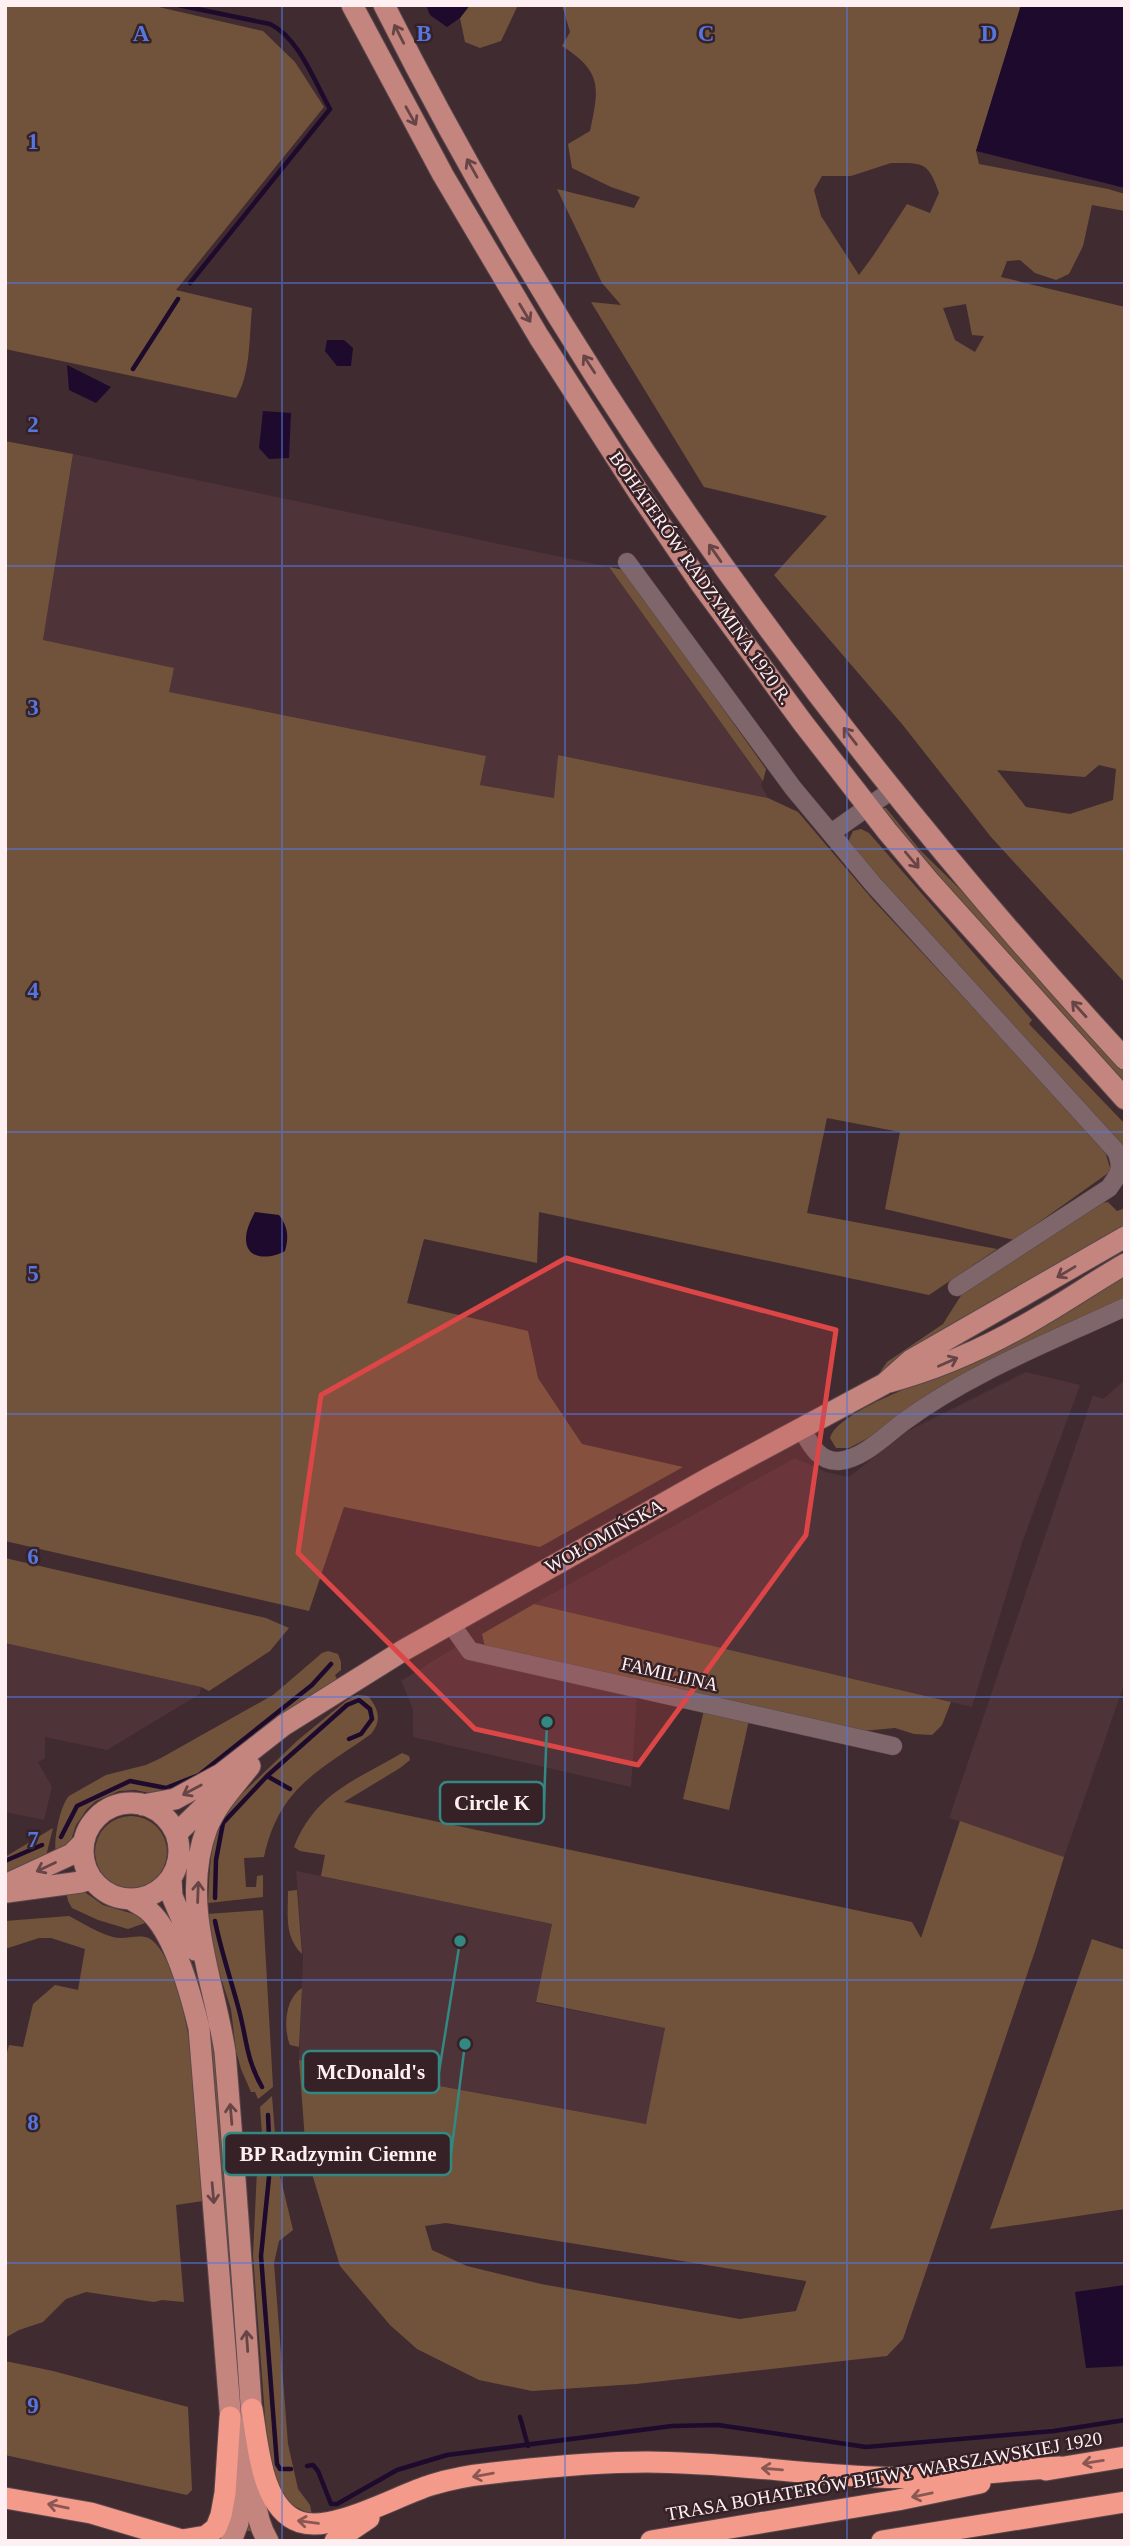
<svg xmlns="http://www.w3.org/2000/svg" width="1130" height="2546" font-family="Georgia,serif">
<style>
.built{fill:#4e3339}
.green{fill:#71533c;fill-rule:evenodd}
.water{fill:#1e0a2c}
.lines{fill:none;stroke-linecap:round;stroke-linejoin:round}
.stream{stroke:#1e0a2c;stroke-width:4.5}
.minor-casing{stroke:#5a484c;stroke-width:19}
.major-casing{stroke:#5a484c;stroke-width:23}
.highway-casing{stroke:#5a484c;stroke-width:23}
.minor{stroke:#7e666b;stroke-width:18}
.major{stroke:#c4857e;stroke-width:21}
.highway{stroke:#f39a8a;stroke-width:21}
.oneway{stroke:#674445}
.oneway2{stroke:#8a5753}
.marked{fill:#dc4646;fill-opacity:0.2;stroke:#dc4646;stroke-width:5;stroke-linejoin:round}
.grid{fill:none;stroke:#5576de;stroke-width:2;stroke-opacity:0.55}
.labels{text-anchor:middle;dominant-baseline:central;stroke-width:5;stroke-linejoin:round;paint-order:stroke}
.street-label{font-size:19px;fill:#fef0f2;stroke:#352126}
.grid-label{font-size:23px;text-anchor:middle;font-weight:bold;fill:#5576de;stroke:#352126;stroke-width:5;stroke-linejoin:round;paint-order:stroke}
.leader{fill:none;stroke:#338882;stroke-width:2.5}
.callout-dot{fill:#338882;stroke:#352126;stroke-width:2.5}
.callout{fill:#352126;stroke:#338882;stroke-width:2.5}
.callout-label{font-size:21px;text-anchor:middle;font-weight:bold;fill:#fef0f2}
</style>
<rect width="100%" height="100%" fill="#402b30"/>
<path class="built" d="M73 454 609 567 763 781 761 785 768 798 558 755 555 798 480 785 486 756 168 692 174 669 43 640Z
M1026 1372 1080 1385 1023 1540 972 1707 534 1604 795 1458 826 1472 849 1477 906 1432Z
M1125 1380V1682L1064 1857 949 1818 1093 1395 1103 1399Z
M5 1643 201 1687 200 1694 107 1750 45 1737V1758L38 1762 52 1787 44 1820 5 1812Z
M456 1647 462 1655 637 1695 631 1787 413 1737V1709L401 1681Z
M296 1871 552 1924 536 2003 665 2028 647 2124 299 2060 303 1958Z"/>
<path class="green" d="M5 5H150L263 31 295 62 324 107 176 290 252 308C249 337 251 373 236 398L5 349Z
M470 5H518L501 41 480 48 465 42 460 18Z
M562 5H1021L976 151 979 164 1108 189 1125 194V211L1092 205 1083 246 1069 274 1056 280 1035 273 1020 260 1007 261 1001 277 1125 307V983L991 837 902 724 774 575 827 516 704 487 591 302 621 305 602 283 557 189 634 208 640 197 611 187 572 168 568 144 590 131C599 88 603 72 562 46L570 32ZM891 163C923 163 928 161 939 193L930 213 907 204 873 256 859 275 821 216 814 190 822 176H851ZM966 304 972 335 984 336 975 352 955 340 943 308ZM1099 765 1116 769 1113 800 1070 814 1026 807 997 770 1085 777Z
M5 441 73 454 43 640 174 668 169 692 486 756 480 785 554 798 558 755 768 798 798 812 873 900 1104 1148 1111 1171 1014 1240 885 1209 900 1132 827 1118 807 1213 997 1249 929 1295 539 1212 537 1263 424 1239 407 1303 528 1331 538 1378 582 1444 683 1467 540 1547 344 1507 309 1611 5 1541Z
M609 567 624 570 766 769 763 781Z
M883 808H886L920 850 976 905 1125 1070V1086L929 865Z
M861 829 869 833 1032 1020 1029 1024 1125 1124V1148L1023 1041 848 842 853 831Z
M1108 1202 1117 1211 1125 1208V1225L1023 1283 880 1372 887 1362 943 1324 967 1286 1101 1203Z
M1125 1274V1297L924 1397 868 1438 849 1448H836L830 1438C835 1419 882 1399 900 1391 977 1356 1050 1315 1125 1274Z
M5 1558 266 1618 289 1628 270 1651 209 1691 201 1687 5 1643Z
M534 1604 951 1702 942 1725 932 1735 914 1734 895 1728 862 1731 485 1647 482 1634Z
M328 1651 338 1654 341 1662V1670L335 1675 337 1679 223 1768 159 1795 135 1790 119 1791 96 1801 87 1809 76 1825 70 1843 56 1854C53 1842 60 1805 69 1796L106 1775 146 1765 161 1758 273 1695 322 1653Z
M357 1695 368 1696C379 1709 382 1721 371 1734 317 1772 279 1788 264 1857L244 1858 246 1887H256L257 1876 263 1875V1897L208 1903C210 1871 209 1835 228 1807L298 1740 347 1700Z
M704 1710 749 1720 729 1810 683 1799Z
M402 1753 409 1756 410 1760 400 1768 344 1802 912 1922 921 1938 960 1821 1064 1857 1036 1948 903 2339 887 2356 636 2384 532 2391 479 2380 417 2349 390 2325 340 2266 306 2154 299 2060 646 2124 665 2028 536 2002 552 1924 321 1876 325 1855 300 1851 294 1847C315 1793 356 1780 402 1753ZM446 2223 806 2281V2282L796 2311 740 2319 541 2284 467 2266 432 2250 425 2226Z
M95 1852a36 36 0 1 1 72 0a36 36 0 1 1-72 0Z
M53 1828 46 1856 5 1873V1857Z
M297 1890 302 1954C284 1937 288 1914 288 1891Z
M66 1891 86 1893 103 1905 137 1915 148 1922 128 1929 98 1920 72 1908 68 1901Z
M263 1910 273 2087 258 2099 255 2092H251L241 2069 236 2051 231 2009 207 1935V1914Z
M69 1916C83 1923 98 1933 113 1937 123 1940 135 1935 145 1937 170 1942 185 2016 189 2038L203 2201 176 2205 184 2302 162 2300 154 2302 86 2292 66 2299 43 2322 19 2330 5 2338V2060L9 2045 23 2047 33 2004 55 1985 78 1990 85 1949 51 1938H39L5 1949V1921Z
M180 1932C198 1974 209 2015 215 2061L251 2531H245Z
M1092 1939 1125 1950V2209L990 2229Z
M302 1988 299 2047 290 2045C283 2028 285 1998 302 1988Z
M272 2096 277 2160 275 2162 267 2163 264 2160 260 2107Z
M264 2168 279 2171 293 2230 279 2241 274 2263 288 2444 298 2489 310 2505 312 2515 290 2504 284 2498 268 2457 253 2255 257 2170Z
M5 2361 53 2371 188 2407 192 2490 187 2495 5 2455Z"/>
<path class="water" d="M426 5H470L460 18 447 27 430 15Z
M1021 5H1125V188L976 151Z
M327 340H344L353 348 351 366H337L325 351Z
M67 365 111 387 96 403 69 390Z
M263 411 291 413 289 458 269 459 259 448Z
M255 1212 279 1215C288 1227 289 1236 285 1251 271 1259 246 1261 246 1239 246 1229 251 1220 255 1212Z
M1125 2285V2366L1086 2368 1075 2292Z"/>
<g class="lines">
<path class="stream" d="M178 5 270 24C299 38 314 81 330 109L190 283
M133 369 178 299
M267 1776 290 1789
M61 1837 77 1806 130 1781 166 1788 199 1775 312 1685 331 1664
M5 1861 42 1845
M215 1898 216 1860 223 1823 267 1776 347 1705 359 1700 370 1709 372 1719 361 1734 349 1739
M215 1921C221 1951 231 1980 239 2010 247 2040 246 2059 262 2087
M268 2115 270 2161
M269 2177 261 2256 277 2464 280 2469H291
M520 2417 528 2446
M307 2466 313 2465 318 2471 331 2504H337L397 2470 447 2455 672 2426 718 2425 866 2447 1054 2431 1125 2420"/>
<g class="minor-casing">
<path id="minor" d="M627 562 793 788 873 884 1116 1151C1123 1168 1120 1173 1109 1188L957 1287
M831 833 892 790
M801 1428C810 1443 818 1462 839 1461 862 1459 885 1436 902 1423 969 1373 1050 1342 1125 1307
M451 1624 470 1651 893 1746"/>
</g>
<g class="major-casing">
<path id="major" d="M352 5 443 175 539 337 639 493 701 584 803 723 887 831 929 881 1125 1099
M384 5C578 390 833 743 1125 1059
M889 1382C942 1368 994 1344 1042 1315 1070 1299 1097 1280 1125 1264
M250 1766C234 1786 217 1804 207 1828 179 1902 214 1980 225 2052 235 2170 243 2287 251 2404 255 2446 246 2505 268 2541
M83 1851a48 48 0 1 1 96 0a48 48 0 1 1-96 0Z
M143 1805 175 1799 221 1774 284 1725 404 1650 709 1478 884 1384 911 1360 1125 1237
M176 1834 222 1789
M171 1879 172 1896 195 1950
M5 1885 72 1854 84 1842
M7 1892 81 1882 91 1879
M132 1900C138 1904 145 1907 150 1912 175 1935 191 1995 199 2028L237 2496 238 2523 231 2541"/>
</g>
<g class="highway-casing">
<path id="highway" d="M252 2409C258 2443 261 2509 300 2522 333 2533 398 2495 431 2485 450 2479 473 2475 493 2473 544 2467 596 2462 647 2462 723 2462 799 2474 875 2477 936 2480 999 2471 1060 2467
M1046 2470 1125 2457
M5 2498 91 2513 182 2540 206 2536 216 2528 221 2515 225 2493 230 2417
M335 2541 369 2518
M651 2541 898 2500 980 2483
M882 2541 1125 2502"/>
</g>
<use href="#minor" class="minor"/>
<use href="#major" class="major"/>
<use href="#highway" class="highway"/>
</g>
<defs><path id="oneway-shaft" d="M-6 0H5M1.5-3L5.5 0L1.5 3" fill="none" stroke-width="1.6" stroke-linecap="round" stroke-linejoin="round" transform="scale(1.75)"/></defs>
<g class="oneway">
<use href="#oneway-shaft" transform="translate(399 34) rotate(-117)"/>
<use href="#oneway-shaft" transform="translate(411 116) rotate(61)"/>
<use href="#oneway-shaft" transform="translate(472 168) rotate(-119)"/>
<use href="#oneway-shaft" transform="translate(525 313) rotate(59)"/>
<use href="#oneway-shaft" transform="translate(589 364) rotate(-123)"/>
<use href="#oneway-shaft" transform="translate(715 553) rotate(-125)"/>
<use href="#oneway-shaft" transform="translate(850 736) rotate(-128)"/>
<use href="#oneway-shaft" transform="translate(912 860) rotate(50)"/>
<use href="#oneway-shaft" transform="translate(1079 1009) rotate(-132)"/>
<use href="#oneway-shaft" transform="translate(1066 1272) rotate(149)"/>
<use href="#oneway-shaft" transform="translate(948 1362) rotate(-24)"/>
<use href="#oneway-shaft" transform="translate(192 1790) rotate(152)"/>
<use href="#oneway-shaft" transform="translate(46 1867) rotate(155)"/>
<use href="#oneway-shaft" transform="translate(198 1892) rotate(-88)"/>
<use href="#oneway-shaft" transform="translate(231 2114) rotate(-95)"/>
<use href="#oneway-shaft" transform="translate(213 2193) rotate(85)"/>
<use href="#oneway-shaft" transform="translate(247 2341) rotate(-94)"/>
</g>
<g class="oneway2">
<use href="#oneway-shaft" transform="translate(1093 2462) rotate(171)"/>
<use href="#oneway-shaft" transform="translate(772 2469) rotate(-175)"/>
<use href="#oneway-shaft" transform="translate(483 2475) rotate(170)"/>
<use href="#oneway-shaft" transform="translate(922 2495) rotate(168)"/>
<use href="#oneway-shaft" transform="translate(58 2506) rotate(-168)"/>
<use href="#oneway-shaft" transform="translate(308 2522) rotate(-172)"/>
</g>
<path class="marked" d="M566 1258 836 1330 806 1535 638 1765 475 1729 298 1553 321 1395Z"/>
<path class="grid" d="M282 5V2541M565 5V2541M847 5V2541M5 283H1125M5 566H1125M5 849H1125M5 1132H1125M5 1414H1125M5 1697H1125M5 1980H1125M5 2263H1125"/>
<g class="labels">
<g class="street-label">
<text transform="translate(701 578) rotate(55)">BOHATERÓW RADZYMINA 1920 R.</text>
<text transform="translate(604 1536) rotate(-29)">WOŁOMIŃSKA</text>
<text transform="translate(670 1674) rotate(13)">FAMILIJNA</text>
<text transform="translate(884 2476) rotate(-10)">TRASA BOHATERÓW BITWY WARSZAWSKIEJ 1920</text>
</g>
</g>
<g class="grid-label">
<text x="141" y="41">A</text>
<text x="424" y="41">B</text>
<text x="706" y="41">C</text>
<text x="989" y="41">D</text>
<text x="33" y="149">1</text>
<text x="33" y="432">2</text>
<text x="33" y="715">3</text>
<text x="33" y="998">4</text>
<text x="33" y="1281">5</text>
<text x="33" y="1564">6</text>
<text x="33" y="1847">7</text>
<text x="33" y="2130">8</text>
<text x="33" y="2413">9</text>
</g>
<path class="leader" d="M547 1722L544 1803M460 1941L439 2072M465 2044L451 2154"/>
<g class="callout-dot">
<circle cx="547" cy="1722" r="7"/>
<circle cx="460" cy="1941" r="7"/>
<circle cx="465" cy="2044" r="7"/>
</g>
<g class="callout">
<rect x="440" y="1782" width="104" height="42" rx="7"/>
<rect x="303" y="2051" width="136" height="42" rx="7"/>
<rect x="224" y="2133" width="227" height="42" rx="7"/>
</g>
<g class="callout-label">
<text x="492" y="1810">Circle K</text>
<text x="371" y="2079">McDonald's</text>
<text x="338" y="2161">BP Radzymin Ciemne</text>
</g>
<rect width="1130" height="2546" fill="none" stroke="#fef0f2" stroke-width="14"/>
</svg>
